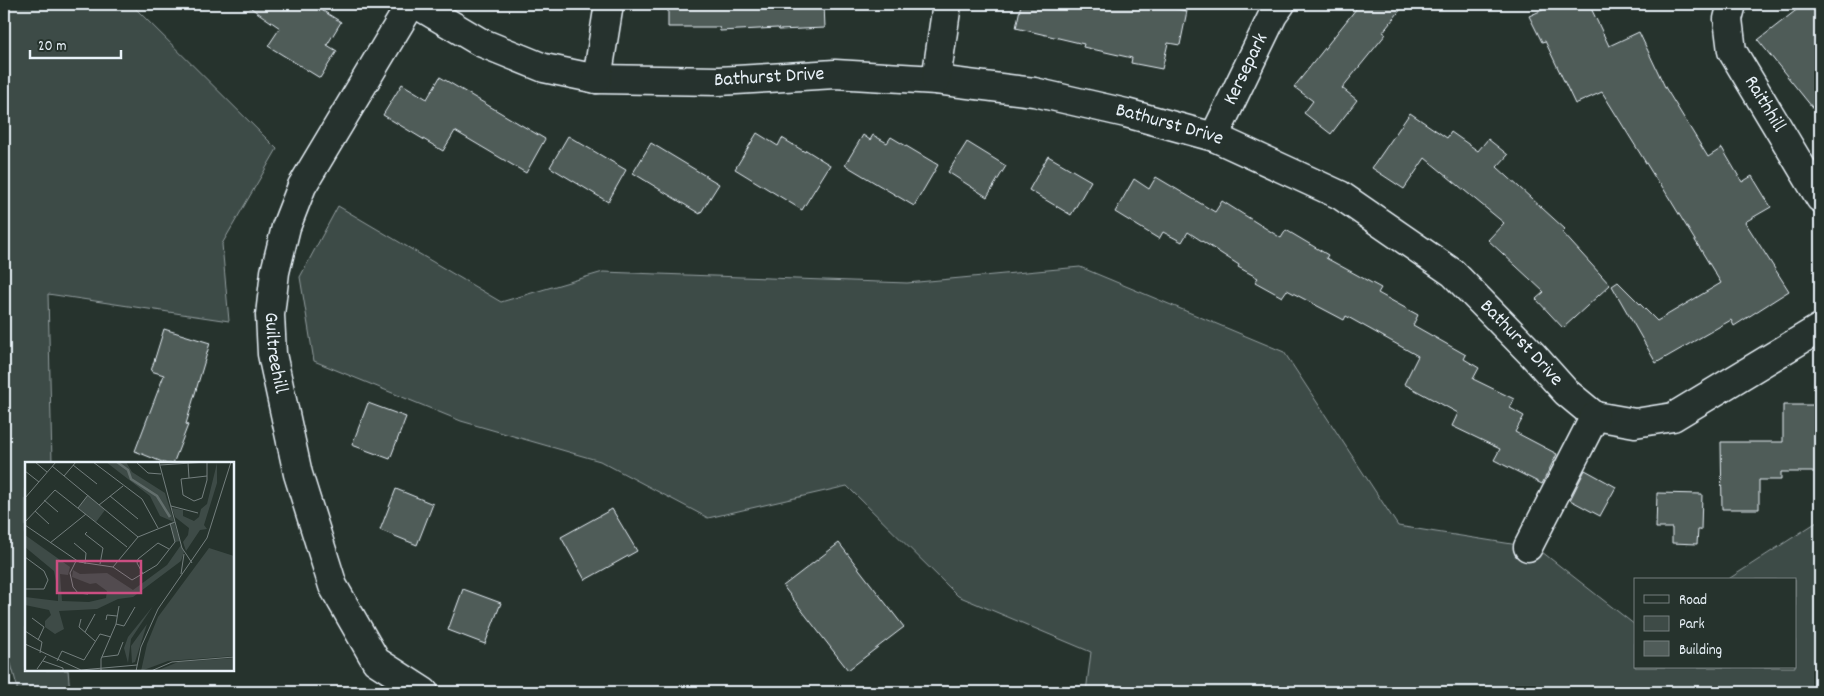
<svg xmlns="http://www.w3.org/2000/svg" width="1824" height="696" font-family="Dekko,sans-serif">
<style>
.green{fill:#3e4b47;stroke:#939ea0}
.building{fill:#505c59;stroke:#e8f1f8}
.lines{fill:none;stroke-linecap:round;stroke-linejoin:round}
.minor-casing{stroke:#e8f1f8;stroke-width:31}
.minor{stroke:#26332d;stroke-width:28}
.labels{text-anchor:middle;dominant-baseline:central;stroke-width:4;stroke-linejoin:round;paint-order:stroke}
.street-label{font-size:20px;fill:#e8f1f8;stroke:#26332d}
.inset-river{fill:none;stroke:#636f6d;stroke-width:2.5}
.inset-road{fill:none;stroke:#747f7e;stroke-width:1}
.view{fill:#cc4e82;fill-opacity:0.15;stroke:#cc4e82;stroke-width:2.5}
.inset-edge{fill:none;stroke:#e8f1f8;stroke-width:2.5}
</style>
<rect width="100%" height="100%" fill="#26332d"/>
<filter id="ink" filterUnits="userSpaceOnUse"><feTurbulence type="fractalNoise" baseFrequency=".02" numOctaves="2"/><feDisplacementMap in="SourceGraphic" scale="10" xChannelSelector="R" yChannelSelector="G"/><feConvolveMatrix kernelMatrix="1 2 1 2 8 2 1 2 1" color-interpolation-filters="sRGB"/></filter>
<g filter="url(#ink)">
<path class="green" d="M4 4H131L277 149 222 244 229 321 48 294 52 463H26V670H68L70 692H17V686L4 638Z
M338 206 501 302 603 272 907 283 1080 267 1284 352 1398 526 1537 548 1635 625V667H1795V580H1727L1820 520V688L1813 692H1086L1091 652 958 596 847 486 708 518 600 461 461 421 314 361 300 277Z"/>
<path class="building" d="M245 4H312L341 22 327 45 337 51 320 78 268 46 280 28Z
M668 4H824L825 28 779 30 778 28 720 31 719 27H668Z
M1021 4H1152L1187 11 1180 45 1168 43 1162 69 1131 63 1132 58 1083 47 1084 44 1016 28Z
M1360 4H1405L1383 32 1386 34 1342 88 1357 100 1331 134 1304 113 1313 101 1294 87Z
M1556 4H1589L1609 46 1639 32 1665 87 1708 157 1722 148 1742 182 1752 176 1771 207 1745 222 1789 291 1734 326 1731 320 1656 363 1612 286 1618 282 1657 321 1721 283 1660 183 1659 184 1602 92 1575 104 1545 41 1542 42 1529 16Z
M1804 4H1820V117L1758 40Z
M440 77 545 139 526 173 455 131 443 151 383 115 402 84 427 99Z
M1410 113 1447 138 1451 132 1478 151 1488 139 1508 155 1497 167 1565 229 1562 232 1610 285 1563 328 1536 299 1544 292 1488 240 1504 223 1425 158 1404 189 1372 168Z
M757 133 778 146 782 138 805 152 806 150 830 165 802 210 735 169Z
M863 135 870 140 873 135 887 143 891 137 938 165 914 206 845 165Z
M568 136 626 170 608 202 550 167Z
M967 142 1006 166 987 197 948 172Z
M651 143 719 184 700 214 633 173Z
M1048 156 1091 181 1071 215 1029 190Z
M1156 177 1215 212 1222 201 1281 238 1286 230 1328 255 1326 258 1381 288 1378 293 1418 315 1413 325 1466 355 1464 359 1479 368 1473 379 1514 399 1510 408 1524 416 1515 432 1557 454 1542 484 1494 460 1500 449 1452 426 1458 413 1404 384 1418 356 1346 316 1344 320 1287 290 1282 297 1255 282 1258 278 1238 267 1239 265 1188 232 1182 242 1163 232 1159 239 1115 212 1134 179 1149 189Z
M164 329 210 343 186 424 188 425 173 464H167L135 451 164 375 151 371Z
M368 403 406 417 390 459 352 445Z
M1783 405H1820V472H1781V480H1759V509H1722L1721 442H1783Z
M1585 470 1616 487 1600 516 1570 500Z
M396 489 433 504 417 545 380 530Z
M1657 493 1702 494 1701 530H1698L1697 544 1672 543V528H1656Z
M612 509 637 551 585 580 561 537Z
M839 543 904 627 848 670 783 586Z
M463 589 501 603 485 644 448 630Z"/>
<g class="lines">
<g class="minor-casing">
<g id="minor">
<path id="s1" d="M411 4 302 186 286 227 275 272 270 315 272 354 298 474 333 586 376 661 424 692"/>
<path id="s2" d="M416 4 480 42 544 68 597 79 719 81 835 74 936 80 1034 92 1126 113 1214 137 1340 195 1453 273 1533 355 1566 392 1595 416 1635 423 1673 417 1820 328"/>
<path id="s3" d="M1732 4 1728 19 1732 51 1820 198"/>
<path d="M597 79 609 4"/>
<path d="M936 80 947 4"/>
<path id="s4" d="M1214 137 1273 15 1281 4"/>
<path d="M1528 547 1595 416"/>
</g>
</g>
<use href="#minor" class="minor"/>
</g>
</g>
<g class="labels">
<g class="street-label">
<text stroke="none"><textPath href="#s4" startOffset="75">Kersepark</textPath></text>
<text stroke="none"><textPath href="#s2" startOffset="370">Bathurst Drive</textPath></text>
<text stroke="none"><textPath href="#s3" startOffset="110">Raithhill</textPath></text>
<text stroke="none"><textPath href="#s2" startOffset="775">Bathurst Drive</textPath></text>
<text stroke="none"><textPath href="#s2" startOffset="1195">Bathurst Drive</textPath></text>
<text stroke="none"><textPath href="#s1" startOffset="384">Guiltreehill</textPath></text>
</g>
</g>
<g transform="translate(25 462)">
<rect width="209" height="209" fill="#26332d"/>
<path d="M81 0H101L107 10 140 31 155 79 150 80 145 61 149 60 135 54 125 34ZM192 1V21L179 63 182 67 175 68 161 89 158 80 163 73 164 66 150 55 147 46 158 48V54L169 59 174 55 176 47 182 42ZM63 33 80 48 71 60 53 46ZM0 73 45 105 43 113 35 112 37 139 64 140 81 136 82 129 71 121 65 122 47 115 48 108 55 112 82 111 108 128 142 103 156 83 159 90 156 99 108 135 93 137 72 147 34 149 39 167 30 172 20 165V159L26 153 24 148 0 143V135L33 139V130L29 109 0 85ZM184 86 209 94V194L143 199 116 209 122 182 133 155ZM128 144 106 177 103 201 99 186 103 175ZM122 162 110 200 107 201 106 184ZM209 196V209H131L153 200Z" fill="#3e4b47"/>
<path class="inset-river" d="M92 0 103 8 106 17 132 34 145 55"/>
<path class="inset-road" d="M10 0 22 10M68 0 117 37 133 66M111 0 123 11 136 12M134 0 157 86 167 101M182 0V18L177 36 169 39 158 33 156 17 182 14M163 1 164 16M48 3 72 22M135 3 182 0M27 4 113 75M0 9 14 20M39 14 51 0M85 34 113 57M0 36 31 0M19 38 33 50M74 43 98 24M146 44 173 51M53 46 63 33M10 49 24 62M0 60 30 28 102 85M0 63 54 100 88 105 107 118 132 103 150 80 145 61M62 70 60 72 78 86 75 102M25 81 61 52M49 81 61 91 60 102M0 95 19 109 23 118 19 127H0M51 99 45 111 48 125 53 131 63 132M88 105 113 75 150 60M118 112 112 101 113 97 133 81 144 87M156 112 159 92M7 156 19 165 13 178M56 157 54 165 70 179M81 158 82 153 92 154M91 162 99 164 110 145M0 169 17 180 15 191M60 170 70 152M0 182 56 208 112 203M77 195 93 193 98 180M18 199 38 206V209M32 199 37 189 59 198 75 172 86 175M12 207 21 194M76 208V197L91 162 94 144M111 209 116 185 133 147 182 76 206 0M126 209 147 200 209 195"/>
<path class="view" d="M32 99H116V131H32Z"/>
<rect width="209" height="209" class="inset-edge"/>
</g>
<rect width="1824" height="696" fill="none" stroke="#26332d" stroke-width="20"/>
<rect x="10" y="10" width="1804" height="676" fill="none" stroke="#e8f1f8" stroke-width="2" filter="url(#ink)"/>
<rect x="1634" y="578" width="162" height="90" fill="#26332d" stroke="#747f7e"/>
<rect x="1644" y="595" width="25" height="8" fill="#26332d" stroke="#747f7e"/>
<text x="1679" y="604" font-size="15" fill="#e8f1f8">Road</text>
<rect x="1644" y="616" width="25" height="15" fill="#3e4b47" stroke="#747f7e"/>
<text x="1679" y="628" font-size="15" fill="#e8f1f8">Park</text>
<rect x="1644" y="641" width="25" height="15" fill="#505c59" stroke="#747f7e"/>
<text x="1679" y="654" font-size="15" fill="#e8f1f8">Building</text>
<path d="M30 50v8h91v-8" fill="none" stroke="#e8f1f8" stroke-width="2.5"/>
<text x="38" y="50" font-size="15" fill="#e8f1f8" stroke="#26332d" stroke-width="4" paint-order="stroke">20 m</text>
</svg>
